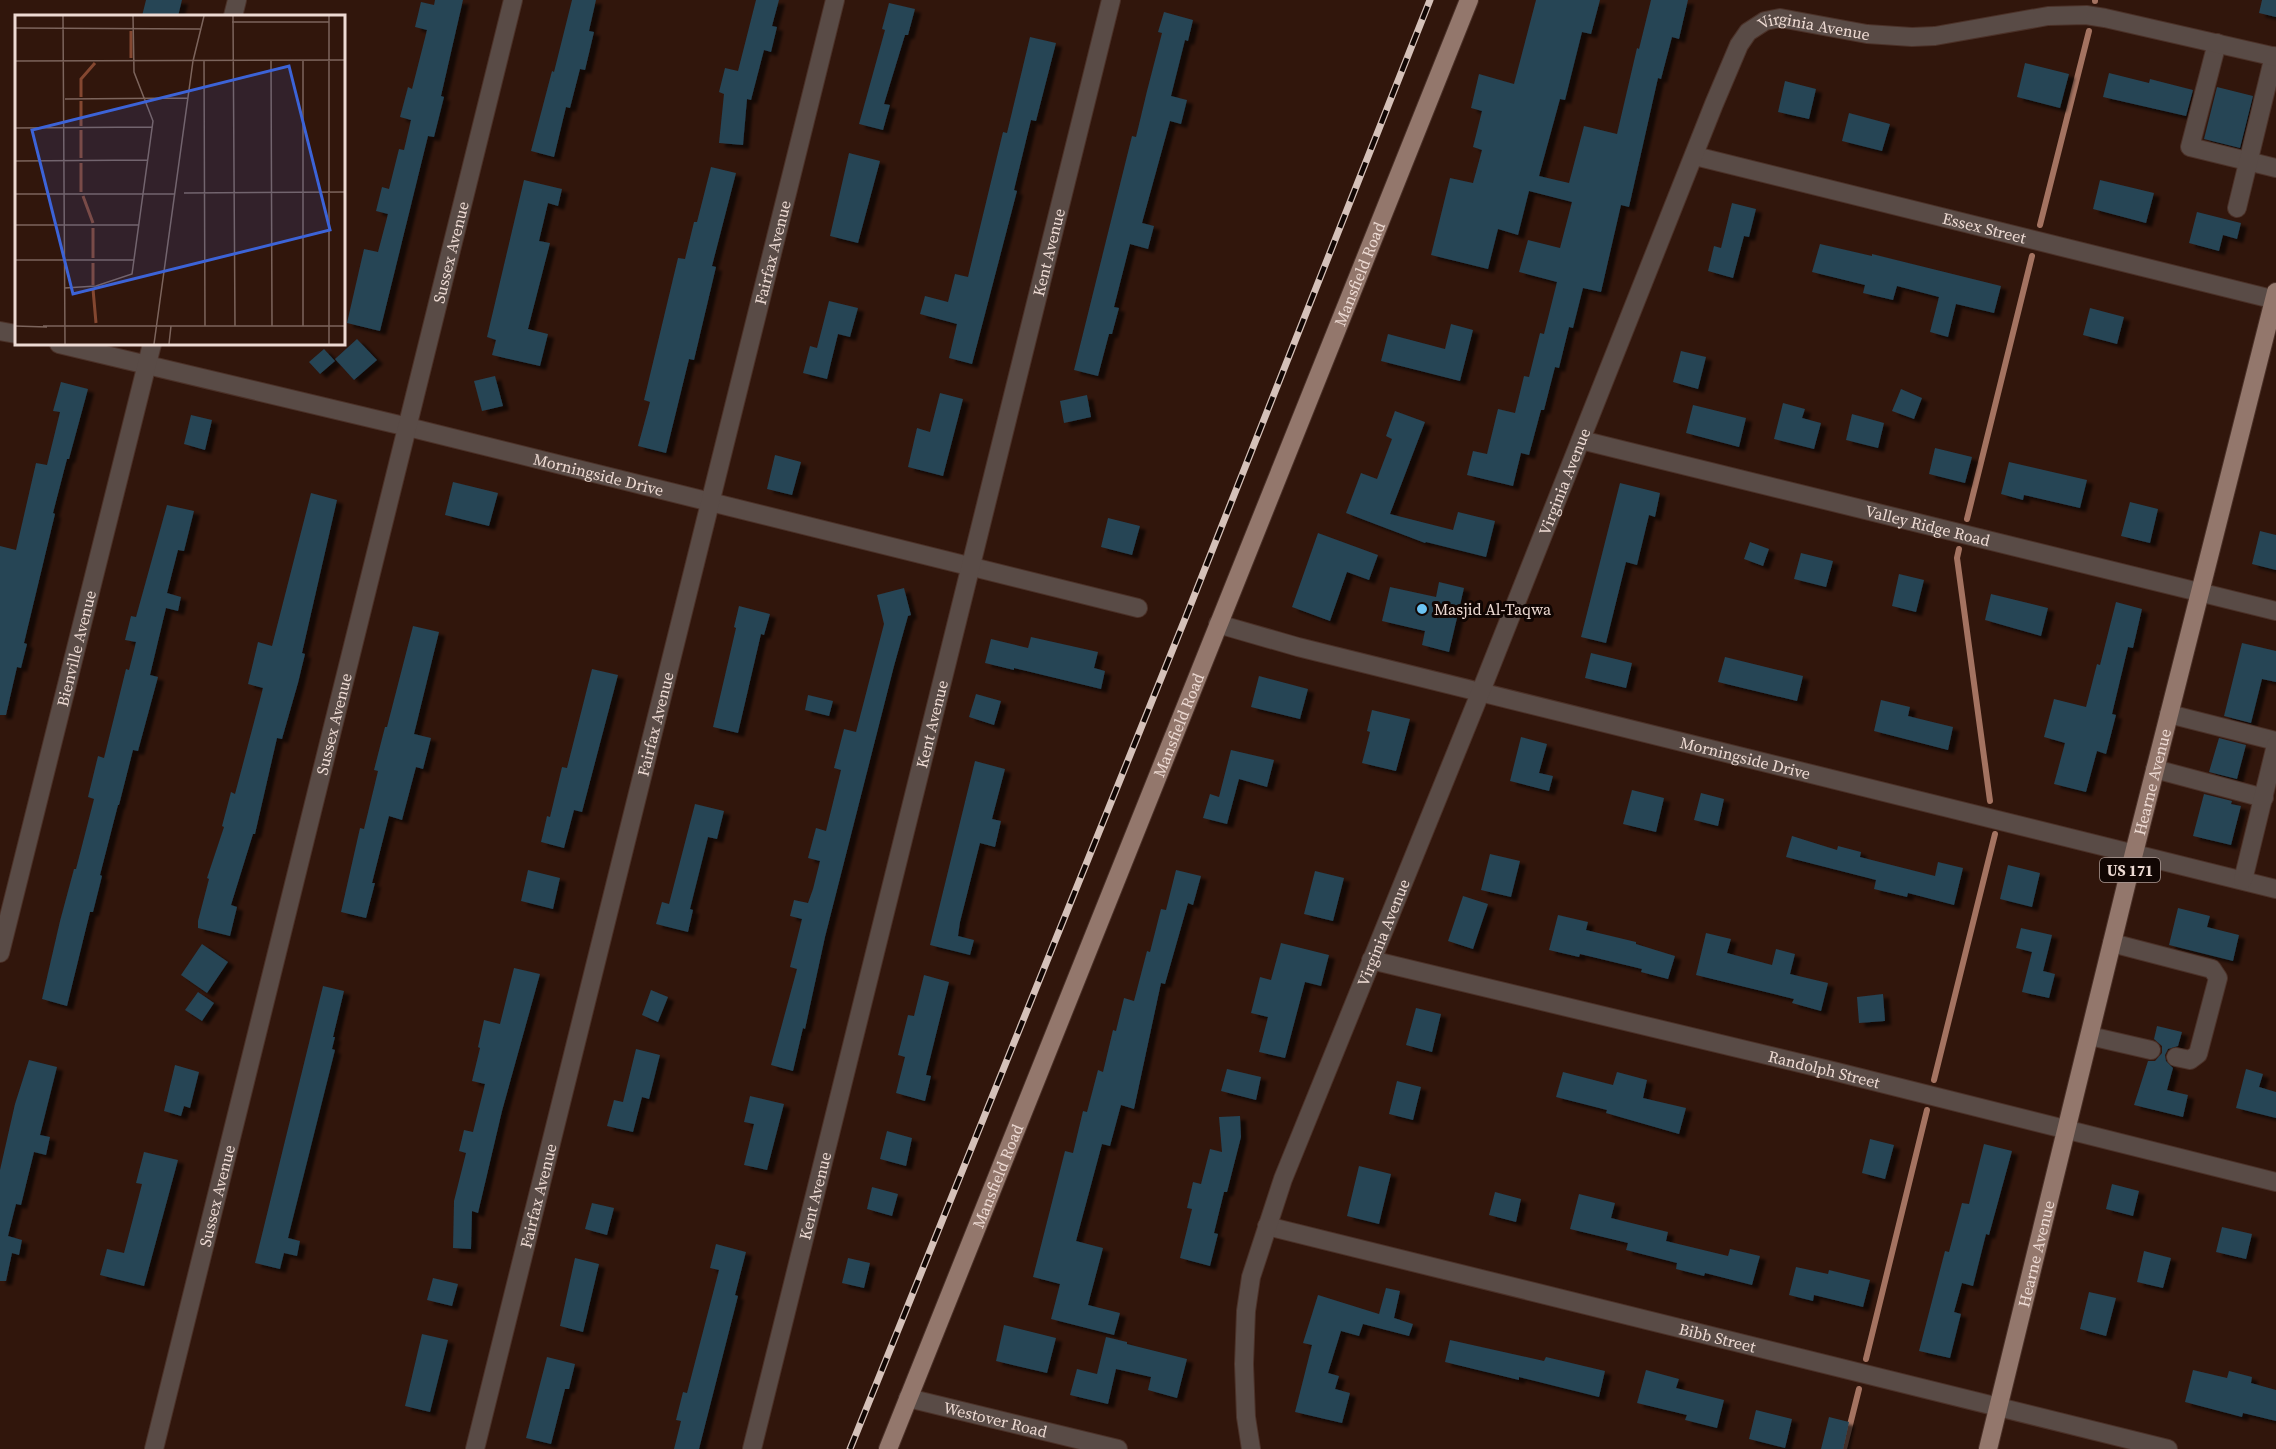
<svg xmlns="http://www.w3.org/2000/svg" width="2276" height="1449" font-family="'Source Serif 4',serif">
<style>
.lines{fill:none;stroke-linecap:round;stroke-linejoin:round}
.stream{stroke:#a47361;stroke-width:6}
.building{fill:#264455;filter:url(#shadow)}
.minor-casing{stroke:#4b3128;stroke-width:20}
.major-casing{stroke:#4b3128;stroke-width:20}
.minor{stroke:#594b46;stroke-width:18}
.major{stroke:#93776c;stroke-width:18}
.rail-casing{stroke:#d5c1b9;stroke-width:7}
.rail{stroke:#110603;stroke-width:4.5;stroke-dasharray:14;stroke-linecap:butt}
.poi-dot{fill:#6cc3f2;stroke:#110603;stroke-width:2}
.labels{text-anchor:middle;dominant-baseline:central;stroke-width:6;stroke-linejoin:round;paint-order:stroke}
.shield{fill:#110603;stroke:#ab9a95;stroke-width:1.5}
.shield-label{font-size:15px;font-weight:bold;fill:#eddad3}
.street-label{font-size:16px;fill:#eddad3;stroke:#110603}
.poi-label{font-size:16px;fill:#eddad3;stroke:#110603;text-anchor:start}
.inset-river{fill:none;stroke:#844730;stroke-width:3}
.inset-road{fill:none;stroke:#7c645c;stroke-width:1.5}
.view{fill:#3c63d7;fill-opacity:0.15;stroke:#3c63d7;stroke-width:3}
.inset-edge{fill:none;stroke:#eddad3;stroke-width:3}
</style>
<defs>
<filter id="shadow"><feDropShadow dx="6" dy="4" stdDeviation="1.5" flood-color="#0009"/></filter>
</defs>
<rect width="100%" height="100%" fill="#31160c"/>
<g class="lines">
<path class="stream" d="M2095 1V0
M2040 225 2089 31
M1967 519 2032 256
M1959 549 1957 558 1990 801
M1934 1080 1995 834
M1866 1359 1927 1110
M1844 1449 1859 1389"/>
</g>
<path class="building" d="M146 0H182L178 16H142Z
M435 0H463L441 96 444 97 434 137 428 136 380 331 347 323 364 249 378 252 388 214 376 211 382 187 389 189 399 149 404 150 411 120 400 117 408 87 412 89 427 30 415 27 421 2 434 5Z
M572 0H596L589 31 594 32 585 70 580 69 570 108 566 107 554 157 531 151 552 71 554 72Z
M756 0H779L772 26 777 27 771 52 764 50 751 100 747 99 743 145 719 143 724 94 719 92 725 68 738 71Z
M1536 0H1600L1591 34 1582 32 1565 100 1560 99 1539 176 1569 183 1584 126 1617 134 1637 48 1639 49 1651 0H1688L1679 39 1672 37 1661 79 1658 78 1629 207 1621 205 1601 292 1583 288 1573 328 1569 327 1559 368 1555 367 1544 410H1541L1529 455 1521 453 1513 486 1467 475 1473 451 1487 454 1498 409 1515 413 1524 376 1529 377 1540 333 1544 334 1557 282 1519 272 1528 240 1560 248 1572 202 1529 191 1518 235 1498 229 1488 269 1431 255 1450 178 1473 183 1482 150 1473 147 1482 111 1471 108 1479 74 1514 84Z
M2262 0H2276V17L2259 13Z
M889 3 915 9 908 35H905L884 104 890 105 883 130 859 124 885 30 882 29Z
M1164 12 1193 20 1188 41 1185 40 1171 96 1187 100 1181 124 1170 121 1142 223 1154 226 1148 249 1130 244 1114 307 1119 308 1112 334H1109L1098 376 1074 370 1132 136 1136 137 1147 91 1162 33 1158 32Z
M1030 37 1056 43 1036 121 1031 120 1014 190 1017 191 972 364 949 358 957 324 920 314 925 296 948 302 955 274 968 277 1003 132 1007 133Z
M2025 63 2069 74 2060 108 2017 97Z
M2109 73 2149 83 2150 79 2193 90 2186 116 2103 97Z
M1785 81 1816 89 1809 119 1778 112Z
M2217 87 2253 96 2240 148 2204 139Z
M1849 113 1890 124 1882 151 1842 141Z
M849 153 880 161 858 243 830 236Z
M711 167 736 173 712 266 716 267 694 360 689 359 666 453 638 446 650 402 644 400 678 258 685 259 694 222H697Z
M524 180 562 189 558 206 548 203 539 241 550 243 528 329 548 334 540 366 492 355 496 340 487 337Z
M2100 180 2154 193 2146 223 2093 209Z
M1732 203 1756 209 1749 237 1744 236 1733 278 1708 271 1714 246 1721 248Z
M2197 212 2241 223 2237 239 2223 235 2219 251 2189 243Z
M1820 244 1872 256V254L2001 286 1994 313 1956 304 1948 337 1930 332 1939 297 1897 286 1893 300 1863 293 1865 285 1812 272Z
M829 301 858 308 850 337 838 334 827 379 803 373 810 346 817 348Z
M2090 308 2124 317 2117 344 2083 335Z
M1451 324 1473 330 1460 381 1381 361 1388 334 1445 349Z
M357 339 377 360 354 380 335 359Z
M324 349 335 361 320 374 309 362Z
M1681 351 1706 357 1698 389 1673 382Z
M495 376 503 406 482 411 474 381Z
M61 382 88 389 69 459H67L53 513 55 514 24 643 27 644 21 668 17 667 6 715H0V546L16 550 36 463 47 465 60 412 53 411Z
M1901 389 1922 398 1914 419 1892 411Z
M940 393 963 399 943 476 908 467 917 428 930 432Z
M1087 395 1091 417 1064 423 1060 401Z
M1783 403 1805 409 1802 418 1821 423 1814 449 1774 439Z
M1693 405 1746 418 1739 447 1686 433Z
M1395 411 1425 422 1390 514 1453 530 1458 512 1495 521 1486 557 1426 542 1425 543 1346 513 1361 473 1377 479 1392 439 1386 436Z
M1852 414 1884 423 1878 448 1846 440Z
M191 415 212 420 205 450 184 444Z
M1935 448 1972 457 1965 483 1929 474Z
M775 455 801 462 792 495 767 489Z
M2009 462 2087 480 2080 508 2024 495 2023 500 2001 494Z
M453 482 498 493 489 526 445 515Z
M1620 483 1660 493 1655 517 1649 515 1637 565 1626 562 1606 643 1581 637Z
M311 493 337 500 302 653 305 654 298 683 282 739 277 738 255 834H253L231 905 237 907 230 936 198 928V921L209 879 207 878 224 827 222 826 231 792 235 794 263 688 248 684 258 642 272 646Z
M2130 502 2158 509 2150 543 2121 536Z
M167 505 194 511 184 551 178 550 167 593 181 597 178 611 166 608 150 675 158 677 138 751 133 750 119 805H118L100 875 102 876 93 912H90L67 1006 42 999 60 921 74 869H76L94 799 88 797 98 756 104 758 126 669 129 670 136 642 125 640 131 616 136 617Z
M1108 518 1140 526 1132 555 1101 547Z
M2260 531 2276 535V570L2252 564Z
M1318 533 1378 555 1369 580 1347 572 1330 621 1292 607Z
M1750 542 1769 549 1763 566 1744 559Z
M1801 553 1833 561 1826 587 1794 579Z
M1899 574 1924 580 1916 612 1892 606Z
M1439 582 1464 588 1449 652 1422 645 1425 631 1382 621 1390 587 1436 597Z
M904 588 911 615 908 616 894 666 825 937 805 1029 803 1028 793 1071 771 1065 797 969 790 967 802 919 790 916 794 900 808 903 813 889 820 861 808 858 816 828 826 831 841 770 834 768 844 729 856 732 884 624 877 595Z
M1991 594 2048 608 2041 636 1985 620Z
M2116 602 2142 609 2133 648 2128 647 2112 714 2116 715 2106 754 2097 751 2086 792 2054 784 2065 743 2044 737 2054 699 2086 707 2097 664 2100 665Z
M739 606 770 614 764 635 761 634 738 733 713 727 736 628 734 627Z
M413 626 439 632 414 734 431 738 423 769 416 767 402 820 389 816 372 883H375L366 918 341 912 360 828 364 829 378 771 374 770 385 727H387Z
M1031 637 1098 652 1094 668 1105 671 1101 689 1014 668V670L985 663 991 639 1028 648Z
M2242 643 2276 651V682L2262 679 2251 723 2224 716Z
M1591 653 1632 663 1626 688 1585 678Z
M1725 657 1803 676 1797 701 1718 682Z
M592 669 618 675 582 812 574 810 564 848 541 842 547 816 550 817 562 767 567 768Z
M1259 676 1308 689 1300 719 1251 707Z
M976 694 1001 701 994 725 969 717Z
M808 695 833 701 829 716 805 710Z
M1881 700 1910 707 1908 716 1953 727 1948 750 1874 731Z
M1372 710 1410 719 1396 771 1362 763 1370 732 1367 731Z
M1521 737 1547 744 1539 773 1553 776 1549 791 1510 781Z
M2219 738 2246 745 2237 779 2209 772Z
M1231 750 1274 760 1267 787 1239 779 1227 824 1203 818 1210 794 1219 797Z
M975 761 1005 769 992 819 1001 821 995 847 980 843 960 922 958 936 974 940 970 955 930 945Z
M1632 790 1664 798 1656 832 1623 824Z
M1701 793 1724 799 1718 826 1694 820Z
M2204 794 2232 801 2231 804 2241 806 2231 845 2193 836Z
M695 804 724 811 717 839 708 837 690 909 693 910 688 932 656 924 662 902 669 904Z
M1792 836 1837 850 1838 846 1861 852 1860 857 1935 876 1938 862 1963 868 1954 905 1908 893 1907 897 1874 889 1876 880 1786 857Z
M1490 854 1520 861 1511 897 1481 890Z
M2008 865 2040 873 2032 907 2000 899Z
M528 870 560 878 553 909 521 901Z
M1176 870 1201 876 1193 905 1188 903 1165 984 1161 983 1134 1109 1121 1105 1110 1146 1102 1144 1076 1241 1103 1248 1088 1305 1120 1313 1114 1335 1051 1319 1060 1284 1033 1277 1065 1151 1073 1153 1083 1111 1087 1112 1098 1070 1103 1072 1113 1030 1116 1031 1124 998 1134 1001 1147 951 1150 952 1161 909 1166 910Z
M1315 871 1344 878 1333 921 1304 914Z
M1463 896 1488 904 1473 949 1448 941Z
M2178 908 2210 916 2207 927 2239 935 2233 961 2169 945Z
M1558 915 1588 922 1586 930 1636 942V944L1675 956 1668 979 1641 972 1642 969 1580 954 1579 957 1549 950Z
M2021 928 2052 935 2043 971 2055 974 2049 998 2022 992 2032 952 2016 948Z
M1706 933 1731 939 1727 953 1772 965 1776 949 1795 954 1790 974 1828 983 1821 1011 1792 1003 1794 999 1696 975Z
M1281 943 1329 955 1321 986 1305 982 1285 1058 1259 1052 1268 1017 1251 1013 1260 977 1271 980Z
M202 944 228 962 207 993 181 975Z
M514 968 540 974 502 1111 478 1213 472 1211 471 1249 453 1248 454 1201 466 1153 459 1151 464 1130 473 1132 485 1084 472 1081 480 1048 478 1047 484 1020 500 1024Z
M924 975 949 982 926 1075 931 1076 925 1101 896 1093 905 1057 898 1055 908 1015 914 1016Z
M323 986 344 991 333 1037H335L332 1049 335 1050 288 1238 300 1241 297 1256 284 1253 280 1269 255 1263Z
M651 990 668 997 658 1022 642 1015Z
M198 992 214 1003 202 1021 185 1010Z
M1883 994 1885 1021 1859 1023 1857 997Z
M1416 1008 1441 1014 1432 1052 1406 1045Z
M2157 1026 2182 1032 2178 1046 2168 1049 2165 1055 2166 1061 2173 1068 2167 1090 2188 1095 2183 1117 2134 1105 2148 1061H2155L2162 1053V1046L2154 1039Z
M636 1049 660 1055 649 1099 642 1097 633 1132 607 1126 614 1100 623 1102Z
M29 1060 57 1067 40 1135 50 1137 46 1155 34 1152 21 1205 16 1204 8 1236 22 1240 19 1255 12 1253 6 1281H0V1170L15 1104Z
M175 1065 199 1072 190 1108 184 1106 181 1116 164 1111Z
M1227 1069 1261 1077 1256 1100 1221 1091Z
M2246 1069 2263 1074 2259 1087 2276 1092V1118L2236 1108Z
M1563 1072 1613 1085 1617 1072 1647 1080 1643 1098 1686 1108 1679 1134 1606 1113 1607 1110 1556 1097Z
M1397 1081 1421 1087 1413 1120 1389 1114Z
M750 1096 784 1104 767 1170 744 1165 754 1124 744 1122Z
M1240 1116 1241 1137 1227 1192H1224L1214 1233 1218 1234 1210 1266 1180 1258 1192 1209 1187 1208 1193 1182 1201 1184 1210 1149 1222 1152 1219 1117Z
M887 1131 912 1138 906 1166 880 1159Z
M1870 1139 1894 1145 1885 1179 1862 1173Z
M1984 1144 2012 1151 1989 1235 1986 1234 1973 1286 1962 1283 1954 1312 1961 1314 1950 1358 1919 1351 1945 1251 1949 1252 1962 1203 1969 1204Z
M144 1152 178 1160 144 1286 100 1275 107 1249 124 1253 142 1184 136 1183Z
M1359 1166 1391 1174 1379 1224 1347 1216Z
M2112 1184 2139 1191 2133 1216 2106 1209Z
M872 1187 898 1194 892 1216 867 1209Z
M1495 1192 1521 1199 1516 1222 1489 1215Z
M1579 1194 1615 1203 1611 1218 1668 1232 1666 1241 1728 1256 1730 1249 1760 1256 1752 1285 1705 1273 1704 1276 1676 1269 1677 1263 1626 1250 1628 1243 1570 1229Z
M592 1203 614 1208 607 1235 585 1229Z
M2222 1227 2252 1234 2246 1259 2216 1252Z
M716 1244 746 1252 735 1295 738 1296 699 1449H674L681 1421 676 1420 683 1392 687 1393 719 1270 710 1268Z
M2144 1251 2171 1258 2163 1288 2137 1282Z
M575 1258 599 1264 583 1332 560 1326Z
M848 1258 870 1263 864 1288 842 1283Z
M1796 1267 1828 1274 1829 1270 1870 1280 1863 1307 1814 1295 1813 1301 1789 1295Z
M433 1278 458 1284 452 1306 427 1300Z
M1386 1288 1400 1291 1394 1318 1413 1324 1409 1336 1363 1324 1359 1336 1341 1331 1328 1373 1339 1376 1335 1389 1350 1393 1342 1423 1295 1412 1312 1345 1303 1343 1318 1295 1379 1314Z
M2089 1292 2116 1298 2106 1336 2080 1329Z
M1004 1325 1056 1338 1047 1373 996 1361Z
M422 1334 448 1340 430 1412 405 1406Z
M1106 1337 1127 1342V1344L1187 1359 1177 1398 1148 1390 1151 1377 1116 1369 1108 1404 1070 1395 1077 1369 1097 1374Z
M1450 1340 1544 1361 1546 1357 1605 1371 1599 1397 1519 1377V1380L1445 1362Z
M547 1357 575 1364 569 1389H565L551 1444 526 1438Z
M1646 1370 1679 1379 1676 1388 1724 1400 1717 1428 1685 1420 1687 1415 1637 1403Z
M2193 1370 2227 1378 2229 1371 2252 1377 2251 1383 2276 1390V1421L2243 1413 2242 1417 2185 1402Z
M1756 1410 1792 1419 1785 1448 1749 1439Z
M1829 1417 1849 1422 1843 1449H1821Z"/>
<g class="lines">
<g class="minor-casing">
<g id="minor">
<path d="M233 16 237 0"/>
<path d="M2217 43 2190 147 2276 168"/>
<path id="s1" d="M1695 156 2276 300"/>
<path d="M2237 208 2274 56"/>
<path d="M0 331 16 334"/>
<path id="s2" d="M59 344 408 427 1138 608"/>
<path id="s3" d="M1581 440 2276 611"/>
<path id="s4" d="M1218 624 1298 647 2276 889"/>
<path d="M2169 714 2276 741"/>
<path d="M2155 769 2264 798"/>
<path d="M2243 880 2276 745"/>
<path d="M2112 943 2212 969 2218 978 2198 1054 2190 1060 2176 1057"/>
<path id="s5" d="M0 953 152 344"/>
<path id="s6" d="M1371 960 1837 1072 2276 1182"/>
<path d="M2090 1036 2151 1050"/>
<path id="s7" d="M1267 1226 2168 1449"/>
<path id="s8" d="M908 1398 1118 1449"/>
<path id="s9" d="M154 1449 513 0"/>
<path id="s10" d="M475 1449 835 0"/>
<path id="s11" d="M752 1449 1111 0"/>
<path id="s12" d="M1251 1449 1246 1417 1244 1364 1246 1311 1251 1277 1283 1179 1481 691 1714 104 1739 45 1748 32 1765 21 1780 18 1867 34 1912 37 1935 36 2048 16 2086 15 2105 18 2276 57"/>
</g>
</g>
<g class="major-casing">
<g id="major">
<path id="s13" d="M888 1449 1469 0"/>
<path id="s14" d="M1988 1449 2134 853 2276 292"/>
</g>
</g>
<use href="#minor" class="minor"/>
<use href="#major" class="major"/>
<g class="rail-casing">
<path id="rail" d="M850 1449 1185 619 1430 0"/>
</g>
<use href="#rail" class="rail"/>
</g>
<circle class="poi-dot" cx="1422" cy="609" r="6"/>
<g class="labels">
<rect class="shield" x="2100" y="858" width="60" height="24" rx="4.5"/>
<g class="shield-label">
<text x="2130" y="870">US 171</text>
</g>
<g class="street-label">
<text stroke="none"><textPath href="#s12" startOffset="1584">Virginia Avenue</textPath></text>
<text stroke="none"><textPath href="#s1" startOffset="298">Essex Street</textPath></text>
<text stroke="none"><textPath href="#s9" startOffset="1233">Sussex Avenue</textPath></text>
<text stroke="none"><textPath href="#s10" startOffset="1233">Fairfax Avenue</textPath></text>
<text stroke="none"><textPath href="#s11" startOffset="1233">Kent Avenue</textPath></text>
<text stroke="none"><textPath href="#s13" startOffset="1266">Mansfield Road</textPath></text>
<text stroke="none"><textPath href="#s2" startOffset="555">Morningside Drive</textPath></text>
<text stroke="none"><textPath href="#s12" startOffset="1028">Virginia Avenue</textPath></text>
<text stroke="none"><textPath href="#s3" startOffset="357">Valley Ridge Road</textPath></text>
<text stroke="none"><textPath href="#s5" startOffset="314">Bienville Avenue</textPath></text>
<text stroke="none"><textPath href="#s9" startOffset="747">Sussex Avenue</textPath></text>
<text stroke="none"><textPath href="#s11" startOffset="747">Kent Avenue</textPath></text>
<text stroke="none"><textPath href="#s13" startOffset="780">Mansfield Road</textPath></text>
<text stroke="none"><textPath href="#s10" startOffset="747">Fairfax Avenue</textPath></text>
<text stroke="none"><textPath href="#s4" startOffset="544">Morningside Drive</textPath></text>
<text stroke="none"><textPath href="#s14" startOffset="687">Hearne Avenue</textPath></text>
<text stroke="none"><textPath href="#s12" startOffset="542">Virginia Avenue</textPath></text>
<text stroke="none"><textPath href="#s6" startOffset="466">Randolph Street</textPath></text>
<text stroke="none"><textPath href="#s13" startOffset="294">Mansfield Road</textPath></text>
<text stroke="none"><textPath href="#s9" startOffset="261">Sussex Avenue</textPath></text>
<text stroke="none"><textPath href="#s10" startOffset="261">Fairfax Avenue</textPath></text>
<text stroke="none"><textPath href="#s11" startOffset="261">Kent Avenue</textPath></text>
<text stroke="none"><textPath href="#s14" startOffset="201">Hearne Avenue</textPath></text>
<text stroke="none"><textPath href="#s7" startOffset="464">Bibb Street</textPath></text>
<text stroke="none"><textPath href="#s8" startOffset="90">Westover Road</textPath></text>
</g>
<g class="poi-label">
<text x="1434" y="609">Masjid Al-Taqwa</text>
</g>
</g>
<g transform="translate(15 15)">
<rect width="330" height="330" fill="#31160c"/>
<path class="inset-river" d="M116 16V43M66 82V64L80 48M66 86V111M66 115V143M66 148V177M68 181 78 208M78 213V243M78 270V248M78 274 81 308"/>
<path class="inset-road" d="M48 1 50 329M218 1 220 311M217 7H314M0 13 185 14M256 45 257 311M288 45V311M0 46 330 45M189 46 190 311M50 84 173 83M0 113 137 112M0 146 133 145M169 178 330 177M0 179H160M0 210H124M0 245H119M50 273 81 271 117 259 138 106 119 57 118 1M0 311 32 312M28 311H330M139 329 178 46 189 1M154 329 156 311M314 329V1"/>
<path class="view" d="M274 51 315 215 58 279 17 115Z"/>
<rect width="330" height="330" class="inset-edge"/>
</g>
</svg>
